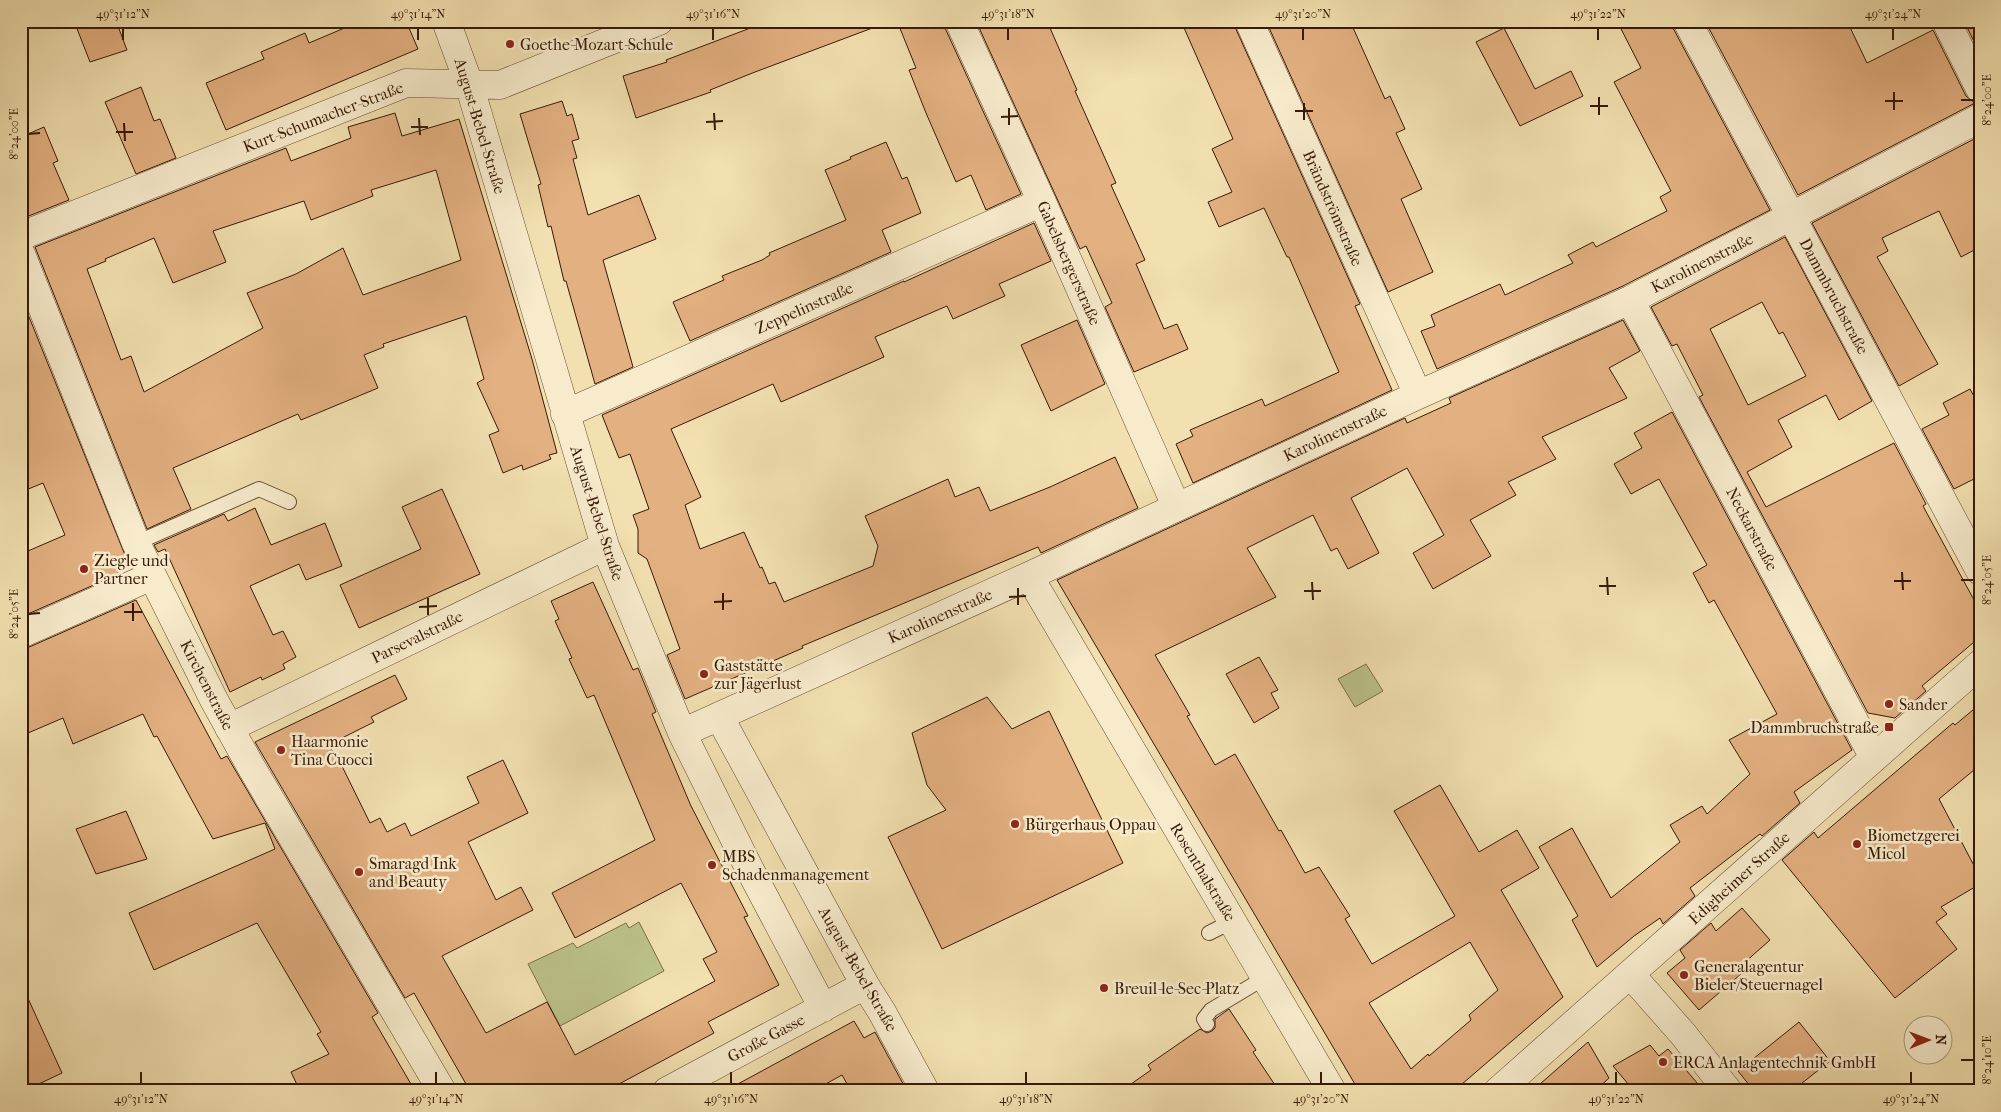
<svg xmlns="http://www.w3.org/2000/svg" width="2001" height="1112" font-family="'IM FELL French Canon',serif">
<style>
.green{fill:#bcc28a;stroke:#7a6e48}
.building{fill:#e3b081;stroke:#371907;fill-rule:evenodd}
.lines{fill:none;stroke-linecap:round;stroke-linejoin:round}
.service-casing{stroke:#664b31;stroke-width:16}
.minor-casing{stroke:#664b31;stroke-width:29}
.service{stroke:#f7ebcc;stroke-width:14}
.minor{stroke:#f7ebcc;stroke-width:28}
.ticks{fill:none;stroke:#371907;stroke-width:2}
.poi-dot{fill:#8f2418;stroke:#f7ebcc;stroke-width:2}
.labels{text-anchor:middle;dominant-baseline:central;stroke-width:5;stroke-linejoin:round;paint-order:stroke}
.poi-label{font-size:16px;fill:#371907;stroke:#f7ebcc;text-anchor:start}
.street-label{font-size:16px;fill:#371907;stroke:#f7ebcc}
.neatline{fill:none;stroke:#371907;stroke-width:2}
.ticks-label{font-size:12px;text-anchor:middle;fill:#371907}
</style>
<rect width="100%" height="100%" fill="#f2e0b0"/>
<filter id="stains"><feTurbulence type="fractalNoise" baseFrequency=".004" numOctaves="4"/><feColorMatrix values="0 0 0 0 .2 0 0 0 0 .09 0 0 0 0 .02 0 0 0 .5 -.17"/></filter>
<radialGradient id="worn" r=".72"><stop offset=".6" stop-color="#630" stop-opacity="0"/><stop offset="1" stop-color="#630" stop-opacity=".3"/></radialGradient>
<path class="green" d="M1366 664 1383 691 1355 707 1338 679Z
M639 922 664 971 560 1026 528 964 573 943 577 948 626 923 629 928Z"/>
<path class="building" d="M74 21H116L127 50 90 62Z
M361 21H406L418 49 226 130 206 83 264 59 261 52 305 33 309 43Z
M750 21H883V24L755 72 710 90 711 92 636 118 623 76 667 62 666 60 753 27Z
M897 21H944L945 28 1021 194 986 210 971 175 956 182 926 113 909 70 916 68Z
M976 21H1047L1077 90 1075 91 1116 183 1111 185 1145 260 1136 264 1164 329 1177 324 1188 349 1134 372 1105 307 1112 303 1086 246 1080 249Z
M1181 21H1234L1235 27 1360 304 1355 306 1392 390 1193 483 1176 444 1193 436 1190 430 1262 399 1265 406 1339 372 1289 257H1287L1264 208 1219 227 1208 202 1232 192 1212 149 1233 139Z
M1266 21H1350L1385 99 1390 96 1405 129 1396 133 1422 189 1401 199 1433 272 1388 292Z
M1617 21H1672L1673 28 1770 210 1623 286 1437 369 1421 331 1435 326 1431 315 1500 284 1505 295 1573 263 1568 255 1593 242 1596 247 1667 211 1660 197 1671 191 1614 82 1641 68Z
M1705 21H1847L1867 63 1933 30 1966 96 1975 103 1798 195Z
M1964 21H1980V54Z
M1504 28 1535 89 1571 71 1583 96 1520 126 1476 42Z
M141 87 154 121 160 119 176 158 136 174 105 102Z
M562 101 567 116 572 114 579 139 572 141 577 158 573 159 588 215 639 195 656 239 603 260 633 367 595 384 566 281H564L551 226 548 227 538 185 541 184 520 114Z
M395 113 402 136 459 119 532 359 557 453 549 455 551 459 523 470 522 465 503 473 489 435 499 431 477 383 484 379 466 316 383 344 384 347 364 355 378 388 301 420 298 414 173 468 191 509 147 529 35 247 286 148 291 161 351 138 348 127ZM436 170 461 260 363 295 343 248 296 274 247 293 263 328 144 392 131 356 121 360 87 269 106 261 105 259 154 238 173 283 226 262 213 231 304 201 311 220 373 196 371 190Z
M44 127 58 161 53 163 69 200 21 219V137Z
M1980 136V247L1961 257 1939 211 1882 238 1888 251 1877 257 1938 364 1899 386 1812 223Z
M886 142 902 179 907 177 921 213 882 230 891 252 690 341 673 302 724 280 722 276 762 260 770 255 769 253 846 220 825 170 851 159 850 157Z
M1034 223 1051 261 999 284 1005 296 953 319 947 306 875 337 884 357 781 402 773 384 671 429 701 497 685 505 700 549 744 532 760 568 762 567 769 584 775 582 784 602 873 566 878 546 865 516 948 479 955 497 979 487 990 511 1050 487 1115 457 1138 508 1041 553 1038 547 802 646 803 648 685 699 667 655 680 649 647 559 638 553V529L633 515 649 509 630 454 619 458 602 415 904 281V282Z
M1785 237 1872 401 1839 420 1826 395 1778 420 1792 447 1747 472 1766 507 1894 443 1926 504 1923 506 1980 611V637L1922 686 1926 691 1895 718 1868 713 1699 397 1703 395 1677 344 1672 346 1651 307ZM1762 302 1779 334 1783 332 1806 376 1748 405 1710 329Z
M21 297 129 565 119 569 121 573 21 617V554L65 535 43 483 21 492Z
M1077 320 1105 384 1051 411 1021 345Z
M1623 320 1640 351 1609 368 1627 398 1542 437 1556 459 1508 482 1516 495 1470 520 1491 556 1433 589 1413 553 1444 535 1407 468 1351 498 1379 553 1348 569 1337 548 1331 551 1313 515 1247 548 1276 597 1155 655 1190 715 1187 716 1215 765 1235 754 1279 831 1281 830 1305 873 1319 867 1350 916 1345 919 1372 964 1455 916 1394 811 1440 785 1479 852 1517 830 1539 868 1501 890 1563 997 1454 1091H1359L1057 580 1405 418 1407 423 1451 403 1449 398ZM1470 942 1498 990 1469 1015 1471 1020 1429 1056 1428 1054 1411 1069 1369 1003Z
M1970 389 1980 407V476L1954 489 1922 429 1949 415 1943 403Z
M1672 412 1852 750 1794 792 1800 803 1762 836 1760 834 1690 888 1695 896 1663 924 1660 918 1634 936 1597 967 1572 920 1578 916 1539 847 1572 828 1611 898 1680 842 1670 825 1702 806 1707 814 1750 774 1729 740 1777 714 1714 600 1709 603 1693 573 1707 565 1659 479 1631 494 1614 464 1642 448 1634 433Z
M442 489 480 574 359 628 340 585 421 549 402 507Z
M255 508 271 545 325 523 342 566 306 580 299 564 250 586 273 635 283 631 296 657 283 664 285 669 262 680 261 677 230 692 165 549 158 552 154 545 224 514 228 521Z
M593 582 633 670 638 668 656 712 652 714 691 806 748 916 744 917 779 985 708 1022 714 1033 606 1091H470L414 993 405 998 255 742 395 675 407 699 371 717 374 722 328 745 338 758 370 823 380 818 387 832 405 823 411 836 479 803 467 777 503 760 528 813 468 842 496 900 521 887 533 910 442 956 486 1033 547 1002 575 1055 715 981 703 959 717 952 681 883 575 938 552 893 655 840 594 695 587 698 569 659 572 658 555 621 559 619 551 601Z
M136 600 221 759 227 756 378 1013 372 1017 415 1091H300L291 1072 329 1054 317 1034 321 1032 257 923 154 970 129 913 275 849 265 823 213 839 157 736 154 737 143 714 73 744 63 718 21 736V649L27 648Z
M1259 657 1278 690 1271 693 1279 708 1254 723 1226 674Z
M987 697 1012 729 1049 711 1123 863 942 949 888 837 946 810 927 785 912 733Z
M1980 704V765L1939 799 1980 877V884L1941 907 1947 914 1936 922 1957 949 1895 998 1782 860 1814 832 1818 838 1953 723 1955 725Z
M126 811 147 859 96 874 76 829Z
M1742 908 1770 940 1744 963 1748 968 1699 1010 1667 973 1685 958 1680 950 1711 923 1716 931Z
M21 983 62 1073 24 1091H21Z
M1229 1009 1256 1050 1253 1052 1279 1091H1121L1151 1070 1148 1065 1200 1029 1207 1033 1212 1031 1215 1028V1019Z
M854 1021 864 1038 875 1032 907 1091H851L842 1075 813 1091H725Z
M1799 1022 1830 1061 1792 1091H1754L1738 1071Z
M1588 1042 1609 1078 1595 1091H1532Z
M1650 1045 1659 1056 1668 1049 1704 1091H1634L1613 1066Z"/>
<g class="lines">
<g class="service-casing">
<path id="service" d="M136 543 259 489 289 502
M1209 933 1233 921
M1207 1024 1204 1019 1211 1010 1266 977"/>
</g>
<g class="minor-casing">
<path id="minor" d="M446 21 469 84 605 546 682 733 749 868 823 1008
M959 21 1042 202 1176 506
M1249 21 1418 395
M1687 21 1980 571
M1946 21 1980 89
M21 236 406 83 500 85 659 21
M21 254 136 543 214 700 250 765 442 1091
M1630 300 1874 758
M565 414 1042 202
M1029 576 1332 1091
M21 634 152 576
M719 716 865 985 882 1012 925 1091
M229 728 605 546
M682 733 1029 576 1418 395 1630 300 1980 118
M1630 974 1683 1034 1728 1091
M667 1091 865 985
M1498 1091 1980 664"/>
</g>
<use href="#service" class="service"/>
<use href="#minor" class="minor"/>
</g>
<path class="ticks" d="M123 28V40M418 28V40M713 28V40M1008 28V40M1303 28V40M1598 28V40M1893 28V40M1894 92V110M1599 97V115M1961 100H1974M1885 101H1903M1304 103V120M1590 106H1608M1009 108V125M1295 111H1313M714 113 715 130M1001 117 1018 116M419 118 420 135M706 122 723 121M124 123 125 141M411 127H428M116 132H133M28 134 40 133M1902 572 1903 590M1607 577 1608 595M1961 580H1974M1894 581H1911M1312 582 1313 600M1599 586H1616M1018 588V605M1304 591H1321M723 593V610M1009 597 1026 596M428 598V615M714 602 732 601M133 603V621M419 607 437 606M124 612H142M28 614 40 613M1961 1060H1974M141 1072V1084M436 1072V1084M731 1072V1084M1026 1072V1084M1321 1072V1084M1616 1072V1084M1911 1072V1084"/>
<g class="poi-dot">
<circle cx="510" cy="44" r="5"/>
<circle cx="84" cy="569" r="5"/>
<circle cx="704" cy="674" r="5"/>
<circle cx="1889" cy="704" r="5"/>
<rect x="1884" y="722" width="10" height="10" rx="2.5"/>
<circle cx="281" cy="750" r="5"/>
<circle cx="1015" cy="824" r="5"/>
<circle cx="1857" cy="844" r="5"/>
<circle cx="712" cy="865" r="5"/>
<circle cx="359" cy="872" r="5"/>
<circle cx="1684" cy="975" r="5"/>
<circle cx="1104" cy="988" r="5"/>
<circle cx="1663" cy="1062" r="5"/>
</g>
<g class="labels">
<g class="poi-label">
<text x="520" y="44">Goethe-Mozart-Schule</text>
<text x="94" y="560">Ziegle und<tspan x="94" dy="18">Partner</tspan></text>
<text x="714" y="665">Gaststätte<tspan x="714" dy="18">zur Jägerlust</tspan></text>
<text x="1899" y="704">Sander</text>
<text x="1879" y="727" text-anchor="end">Dammbruchstraße</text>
<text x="291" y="741">Haarmonie<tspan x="291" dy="18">Tina Cuocci</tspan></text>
<text x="1025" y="824">Bürgerhaus Oppau</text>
<text x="1867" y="835">Biometzgerei<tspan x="1867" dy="18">Micol</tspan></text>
<text x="722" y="856">MBS<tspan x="722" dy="18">Schadenmanagement</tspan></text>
<text x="369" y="863">Smaragd Ink<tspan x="369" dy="18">and Beauty</tspan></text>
<text x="1694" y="966">Generalagentur<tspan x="1694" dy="18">Bieler/Steuernagel</tspan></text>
<text x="1114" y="988">Breuil-le-Sec-Platz</text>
<text x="1673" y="1062">ERCA Anlagentechnik GmbH</text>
</g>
<g class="street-label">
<text transform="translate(323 117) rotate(-21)">Kurt-Schumacher-Straße</text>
<text transform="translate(480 126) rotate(73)">August-Bebel-Straße</text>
<text transform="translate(1333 208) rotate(66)">Brändströmstraße</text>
<text transform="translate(1069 263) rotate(66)">Gabelsbergerstraße</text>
<text transform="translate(1702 263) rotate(-27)">Karolinenstraße</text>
<text transform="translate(1834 296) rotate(62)">Dammbruchstraße</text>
<text transform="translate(804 308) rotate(-24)">Zeppelinstraße</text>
<text transform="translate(1335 433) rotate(-25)">Karolinenstraße</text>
<text transform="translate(597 513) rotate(72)">August-Bebel-Straße</text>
<text transform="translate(1752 529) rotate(62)">Neckarstraße</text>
<text transform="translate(940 616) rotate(-24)">Karolinenstraße</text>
<text transform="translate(417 637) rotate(-26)">Parsevalstraße</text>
<text transform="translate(207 685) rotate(63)">Kirchenstraße</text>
<text transform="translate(1203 872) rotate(59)">Rosenthalstraße</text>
<text transform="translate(1739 878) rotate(-42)">Edigheimer Straße</text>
<text transform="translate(858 969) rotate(60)">August-Bebel-Straße</text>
<text transform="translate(766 1038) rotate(-28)">Große Gasse</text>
</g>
</g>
<rect width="2001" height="1112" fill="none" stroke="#f2e0b0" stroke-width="55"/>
<g transform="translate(1928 1040) rotate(89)"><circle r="24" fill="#f7ebcc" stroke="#aa977d"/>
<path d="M0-4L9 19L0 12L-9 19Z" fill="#8f2418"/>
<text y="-8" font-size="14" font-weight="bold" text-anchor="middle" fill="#371907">N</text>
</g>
<rect x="28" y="28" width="1946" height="1056" class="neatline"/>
<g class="ticks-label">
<text x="123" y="18">49°31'12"N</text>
<text x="418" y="18">49°31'14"N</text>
<text x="713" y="18">49°31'16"N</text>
<text x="1008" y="18">49°31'18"N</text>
<text x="1303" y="18">49°31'20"N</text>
<text x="1598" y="18">49°31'22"N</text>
<text x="1893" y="18">49°31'24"N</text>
<text transform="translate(1987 100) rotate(-90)" y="4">8°24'00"E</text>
<text transform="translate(14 134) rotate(-90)" y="4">8°24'00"E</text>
<text transform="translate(1987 580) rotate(-90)" y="4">8°24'05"E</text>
<text transform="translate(14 614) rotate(-90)" y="4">8°24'05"E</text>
<text transform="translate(1987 1060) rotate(-90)" y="4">8°24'10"E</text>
<text x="141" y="1103">49°31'12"N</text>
<text x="436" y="1103">49°31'14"N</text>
<text x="731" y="1103">49°31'16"N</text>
<text x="1026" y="1103">49°31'18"N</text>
<text x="1321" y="1103">49°31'20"N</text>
<text x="1616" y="1103">49°31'22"N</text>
<text x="1911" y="1103">49°31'24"N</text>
</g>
<rect width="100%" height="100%" filter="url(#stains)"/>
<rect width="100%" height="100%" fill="url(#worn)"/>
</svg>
